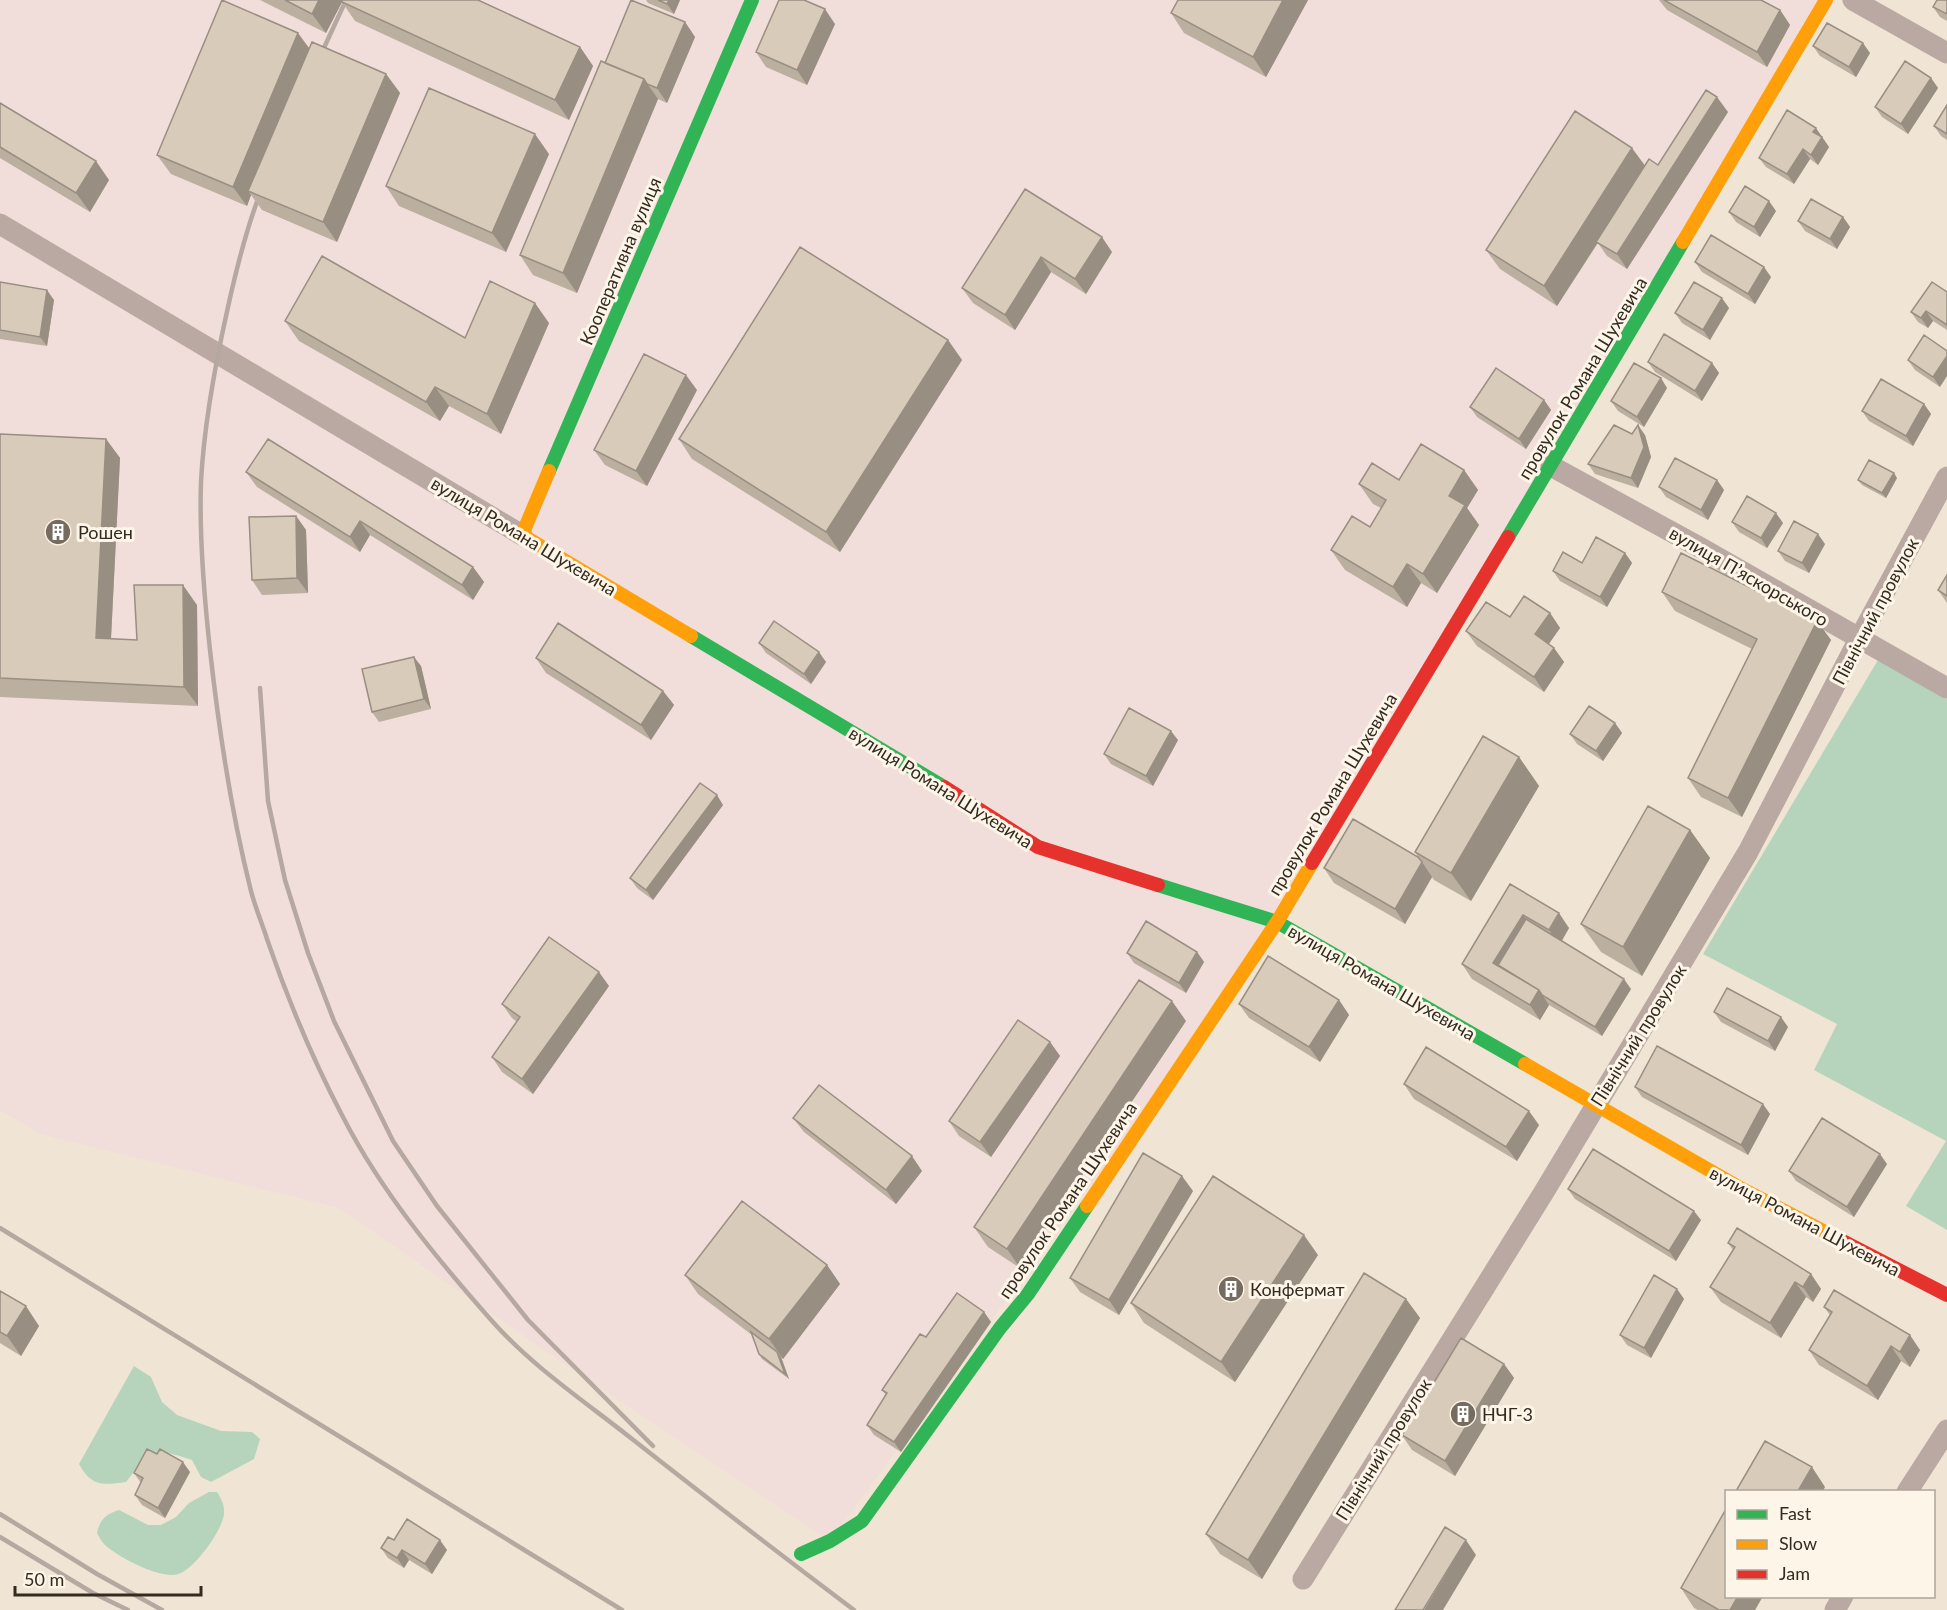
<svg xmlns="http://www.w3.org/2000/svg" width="1947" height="1610" font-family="Lato,sans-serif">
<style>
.industrial{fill:#f1ddda}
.green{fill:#b6d4bb}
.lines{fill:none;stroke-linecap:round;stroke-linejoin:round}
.street{stroke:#baa9a3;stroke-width:21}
.fast{stroke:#30b455;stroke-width:14}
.slow{stroke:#ff9f0a;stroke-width:14}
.jam{stroke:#e5322d;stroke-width:14}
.rail{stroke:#b5a8a1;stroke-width:4.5}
.wall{fill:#bbafa0}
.shaded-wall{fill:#988e82}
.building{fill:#d9cbba;stroke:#988e82;stroke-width:1.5}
.labels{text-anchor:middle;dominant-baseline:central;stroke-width:6;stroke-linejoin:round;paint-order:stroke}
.street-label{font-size:18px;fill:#332b20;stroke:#fef5e9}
.poi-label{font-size:18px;fill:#332b20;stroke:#fef5e9;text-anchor:start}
</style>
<rect width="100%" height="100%" fill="#f0e4d4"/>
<path class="industrial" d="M0 0H1825L1221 1006 830 1541 566 1365 339 1208 41 1134 0 1110Z"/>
<path class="green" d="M1878 660 1947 699V1230L1906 1206 1946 1141 1814 1070 1837 1024 1703 954Z
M134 1366 151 1377 162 1402 177 1415 221 1431 252 1432 260 1439 254 1459 211 1482 201 1477 192 1460C152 1447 152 1449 126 1482 102 1485 92 1487 79 1464Z
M209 1492H217C221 1498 225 1506 224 1514 222 1531 196 1566 181 1573 164 1582 118 1557 105 1545 102 1542 99 1537 97 1533 100 1519 106 1514 119 1510L148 1525H161L176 1517 189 1503Z"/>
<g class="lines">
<path class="street" d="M1853 0 1947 53
M0 224 522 535
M1551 466 1701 548 1947 688
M1907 1492 1947 1430
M1303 1579 1544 1192 1748 852 1859 639 1947 477
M1835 1610 1843 1596"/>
<path class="fast" d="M549 471 752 0
M1508 537 1683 242
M691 636 944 787
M1158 885 1277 922 1525 1064
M801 1554 830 1541 862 1521 1000 1328 1028 1294 1087 1206"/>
<path class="slow" d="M1683 242 1826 0
M549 471 522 535 691 636
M1525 1064 1742 1189 1829 1234
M1087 1206 1277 922 1312 863"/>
<path class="jam" d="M944 787 1038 847 1158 885
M1312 863 1508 537
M1829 1234 1947 1295"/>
<path class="rail" d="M317 63 346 0
M263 186C247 225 237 266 228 307 215 365 204 423 201 482 199 538 204 595 210 650 219 731 231 812 251 891 255 907 262 923 267 939 288 1000 313 1060 343 1117 381 1191 437 1259 492 1321 531 1365 581 1399 627 1435 702 1494 777 1552 854 1610
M260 688 268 801 285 880 308 953 334 1021 393 1141 437 1206 528 1320 653 1446
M0 1228 622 1610
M0 1514 97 1574 162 1610
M0 1537 93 1593 128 1610"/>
</g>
<path class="wall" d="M260 0H478L580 47 593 66 569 120 355 21 342 2 326 33Z
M646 0H680L674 14 648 3Z
M1308 0 1266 77 1184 33 1171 13Z
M1659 0H1761L1780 10 1790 25 1767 67 1667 10Z
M1947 0V21L1940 17 1933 7Z
M685 22 695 37 667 103 658 99 577 293 533 275 520 255 605 63Z
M835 24 807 85 766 67 756 52Z
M1813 46 1870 53 1856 77 1820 56Z
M309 48 386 74 400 93 337 242 262 210 251 195 247 206 171 174 157 155Z
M1931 78 1938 88 1908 134 1882 117 1875 107Z
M0 103 109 180 90 212 0 158Z
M1947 105V140L1941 136 1934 126Z
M1728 112 1627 269 1607 256 1598 243 1557 306 1500 269 1486 250 1645 166 1658 165Z
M1822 138 1829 147 1818 165 1810 159 1794 184 1766 167 1759 158Z
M549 154 506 252 399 206 386 186Z
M1025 189 1112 252 1086 294 1051 272 1015 330 973 303 962 288Z
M1776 211 1760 237 1736 222 1729 212Z
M1843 217 1850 227 1837 249 1805 231 1798 221Z
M1695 262 1771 277 1755 304 1702 272Z
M0 282 54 300 47 346 0 339Z
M1947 292V330L1933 321 1928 328 1918 322 1911 312Z
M1729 308 1710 340 1682 323 1675 313Z
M285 321 465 338 549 323 501 434 449 406 440 421 299 341Z
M1924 335 1940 387 1915 370 1908 360Z
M948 340 962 360 840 552 692 459 679 439Z
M1648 362 1712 363 1719 373 1702 401 1655 372Z
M1667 388 1644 427 1618 411 1611 401Z
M697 390 647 486 605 465 594 450Z
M1544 400 1551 410 1526 449 1477 417 1470 407Z
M1924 404 1931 414 1913 446 1869 421 1862 411Z
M0 434 106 439 120 458 111 639 137 640 197 605 198 706 0 697Z
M1632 434 1645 435 1651 457 1638 488 1595 474 1588 464Z
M1464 470 1478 490 1467 508 1479 525 1437 593 1421 583 1407 607 1345 570 1331 550 1370 527 1381 508 1373 504 1359 484Z
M246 472 473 567 484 582 473 600 370 535 360 552 257 487Z
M1897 478 1886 498 1862 485 1858 480Z
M1717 480 1724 490 1708 520 1666 497 1659 487Z
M296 516 306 530 308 593 262 595 252 580Z
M1732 522 1783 523 1767 548 1739 532Z
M1825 544 1809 573 1785 561 1778 551Z
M1625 553 1632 563 1607 607 1560 581 1553 571 1582 563Z
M1947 575V603L1938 590Z
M1662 592 1817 621 1831 640 1742 817 1701 797 1688 778 1752 649 1675 611Z
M1550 613 1560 628 1549 644 1554 648 1564 662 1544 692 1477 646 1466 631Z
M759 643 826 662 811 684 766 653Z
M536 658 663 691 674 705 651 740 546 673Z
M421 666 431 709 379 722 372 712Z
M1615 723 1622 733 1603 761 1577 744 1570 734Z
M1178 740 1153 786 1111 764 1104 754Z
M1519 757 1539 786 1471 901 1434 880 1432 877 1405 924 1334 883 1324 868 1418 857 1415 852Z
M723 805 653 900 637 888 630 878Z
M1690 830 1710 858 1642 976 1601 952 1581 924Z
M1510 884 1569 928 1562 941 1631 989 1602 1036 1549 1005 1540 1020 1472 979 1462 964Z
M1197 952 1204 962 1186 993 1134 963 1127 953Z
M609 986 533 1094 502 1072 492 1057 517 1022 512 1018 502 1004Z
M1339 1000 1349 1015 1320 1062 1249 1018 1239 1004Z
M1714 1012 1788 1027 1775 1051 1721 1022Z
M1186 1021 1020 1268 988 1247 974 1227Z
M1050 1042 1060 1056 991 1157 959 1136 949 1121Z
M1404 1084 1539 1125 1517 1161 1414 1099Z
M1635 1087 1770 1114 1748 1155 1642 1097Z
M793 1118 922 1171 896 1204 804 1132Z
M1887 1164 1854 1217 1796 1181 1789 1171Z
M1568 1189 1701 1220 1676 1261 1575 1199Z
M1193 1191 1119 1315 1080 1292 1070 1278Z
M1728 1243 1811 1274 1821 1289 1813 1302 1806 1297 1781 1338 1721 1302 1710 1287 1733 1250Z
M1318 1255 1235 1382 1144 1323 1131 1303Z
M827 1265 840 1284 783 1359 781 1357 789 1379 762 1359 759 1354 752 1335 698 1294 685 1275Z
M1677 1289 1684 1299 1651 1358 1627 1345 1620 1335Z
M0 1291 39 1326 21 1356 0 1343Z
M1406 1299 1420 1318 1262 1579 1220 1554 1206 1534Z
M1824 1307 1920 1350 1910 1367 1901 1361 1878 1400 1819 1365 1809 1350 1830 1315Z
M984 1312 991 1322 901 1452 874 1435 867 1425 886 1395 882 1390 926 1337Z
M1504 1364 1514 1378 1455 1476 1412 1450 1402 1435Z
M157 1454 190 1472 165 1518 142 1505 135 1495 141 1483 134 1473Z
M394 1540 447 1550 432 1574 409 1560 404 1568 388 1558 381 1548Z
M1681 1588 1726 1596H1763L1755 1610H1698L1694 1608Z"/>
<path class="shaded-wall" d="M319 0H343L326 33 312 14Z
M669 0H680L674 14 667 4Z
M1283 0H1308L1266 77 1253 57Z
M825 9 835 24 807 85 797 70Z
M1780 10 1790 25 1767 67 1757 52Z
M685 22 695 37 667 103 657 88Z
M298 33 312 52 248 191 251 195 247 206 233 187Z
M1863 43 1870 53 1856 77 1849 67Z
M580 47 593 66 569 120 555 100Z
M386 74 400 93 337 242 323 222Z
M1931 78 1938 88 1908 134 1901 124Z
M644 79 658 99 577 293 563 273Z
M1717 97 1728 112 1627 269 1617 254Z
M1816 128 1829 147 1818 165 1811 155 1813 132Z
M535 134 549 154 506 252 492 233Z
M1632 148 1646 167 1557 306 1544 286Z
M1803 149 1810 159 1794 184 1787 174Z
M96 161 109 180 90 212 76 193Z
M1769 201 1776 211 1760 237 1754 227Z
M1843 217 1850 227 1837 249 1830 239Z
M1102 237 1112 252 1086 294 1075 279Z
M1041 257 1051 272 1015 330 1005 315Z
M1764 267 1771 277 1755 304 1748 294Z
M47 290 54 300 47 346 40 337Z
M1722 298 1729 308 1710 340 1703 330Z
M535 303 549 323 501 434 487 414Z
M1926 311 1933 321 1928 328 1921 318Z
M948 340 962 360 840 552 826 532Z
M1947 356V376L1940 387 1933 377Z
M1712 363 1719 373 1702 401 1695 391Z
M686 375 697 390 647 486 636 471Z
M1661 378 1667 388 1644 427 1637 417Z
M435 387 449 406 440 421 426 402Z
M1544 400 1551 410 1526 449 1519 439Z
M1924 404 1931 414 1913 446 1906 436Z
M1638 425 1645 435 1651 457 1638 488 1631 478Z
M106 439 120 458 110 658 96 638Z
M1464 470 1478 490 1467 508 1479 525 1437 593 1423 574 1449 496Z
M1894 473 1897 478 1886 498 1882 493Z
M1717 480 1724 490 1708 520 1701 510Z
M1776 513 1783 523 1767 548 1761 538Z
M296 516 306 530 308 593 297 578Z
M360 521 370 535 360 552 350 537Z
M1818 534 1825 544 1809 573 1802 563Z
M1625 553 1632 563 1607 607 1600 597Z
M1407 564 1421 583 1407 607 1393 587Z
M473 567 484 582 473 600 462 585Z
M183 585 197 605 198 706 184 687Z
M1550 613 1560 628 1545 649 1535 634Z
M1817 621 1831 640 1742 817 1728 798Z
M1554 648 1564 662 1544 692 1534 677Z
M819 652 826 662 811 684 804 674Z
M414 657 421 666 431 709 424 699Z
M663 691 674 705 651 740 641 725Z
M1615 723 1622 733 1603 761 1596 751Z
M1171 731 1178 740 1153 786 1146 776Z
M1519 757 1539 786 1471 901 1451 873Z
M717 795 723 805 653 900 646 890Z
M1690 830 1710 858 1642 976 1623 947Z
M1422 862 1432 877 1405 924 1395 909Z
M1559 913 1569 928 1559 945 1549 930Z
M1523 915 1533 929 1506 973 1493 963Z
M1197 952 1204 962 1186 993 1179 983Z
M599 972 609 986 533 1094 522 1079Z
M1624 979 1631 989 1602 1036 1595 1027Z
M1539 990 1549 1005 1540 1020 1530 1005Z
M1339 1000 1349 1015 1320 1062 1309 1047Z
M1172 1001 1186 1021 1020 1268 1007 1249Z
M1781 1017 1788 1027 1775 1051 1768 1041Z
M1050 1042 1060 1056 991 1157 980 1142Z
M1763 1104 1770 1114 1748 1155 1741 1145Z
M1529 1111 1539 1125 1517 1161 1506 1147Z
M1880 1154 1887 1164 1854 1217 1847 1207Z
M912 1156 922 1171 896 1204 886 1190Z
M1182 1176 1193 1191 1119 1315 1109 1300Z
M1694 1211 1701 1220 1676 1261 1669 1251Z
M1304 1235 1318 1255 1235 1382 1221 1362Z
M827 1265 840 1284 783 1359 769 1339Z
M1811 1274 1821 1289 1813 1302 1803 1287Z
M1795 1282 1806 1297 1781 1338 1770 1323Z
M1677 1289 1684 1299 1651 1358 1644 1348Z
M1406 1299 1420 1318 1262 1579 1248 1560Z
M26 1306 39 1326 21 1356 7 1336Z
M984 1312 991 1322 901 1452 894 1442Z
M1910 1335 1920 1350 1910 1367 1900 1352Z
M1891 1346 1901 1361 1878 1400 1867 1386Z
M777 1352 781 1357 789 1379 785 1374Z
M1504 1364 1514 1378 1455 1476 1445 1461Z
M183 1462 190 1472 165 1518 158 1508Z
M1812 1467 1825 1487 1823 1491H1798Z
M440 1540 447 1550 432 1574 425 1564Z
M1466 1540 1476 1555 1443 1610H1424Z
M402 1550 409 1560 404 1568 397 1558Z
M1738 1596H1763L1755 1610H1730Z"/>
<path class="building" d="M222 0 298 33 233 187 157 155Z
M285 0H319L312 14Z
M342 0H478L580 47 555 100 342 2Z
M631 0 685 22 657 88 647 84 644 79 605 63Z
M658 0H669L667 4Z
M779 0H804L825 9 797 70 756 52Z
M1178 0H1283L1253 57 1171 13Z
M1664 0H1761L1780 10 1757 52Z
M1937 0H1947V14L1933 7Z
M1827 23 1863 43 1849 67 1813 46Z
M312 42 386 74 323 222 248 191Z
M601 61 644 79 563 273 520 255Z
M1905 61 1931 78 1901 124 1875 107Z
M429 88 535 134 492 233 386 186Z
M1706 90 1717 97 1617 254 1596 242 1649 159 1658 165Z
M0 103 96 161 76 193 0 147Z
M1947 105V134L1934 126Z
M1787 110 1816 128 1813 132 1822 137 1811 155 1803 149 1787 174 1759 158Z
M1575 111 1632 148 1544 286 1486 250Z
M1745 186 1769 201 1754 227 1729 212Z
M1025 189 1102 237 1075 279 1041 257 1005 315 962 288Z
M1811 199 1843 217 1830 239 1798 221Z
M1711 235 1764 267 1748 294 1695 262Z
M800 247 948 340 826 532 679 439Z
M322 256 465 338 490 281 535 303 487 414 435 387 426 402 285 321Z
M0 282 47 290 40 337 0 330Z
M1694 282 1722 298 1703 330 1675 313Z
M1932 282 1947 292V325L1926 311 1921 318 1911 312Z
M1664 334 1712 363 1695 391 1648 362Z
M1924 335 1947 351V356L1933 377 1908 360Z
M644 354 686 375 636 471 594 450Z
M1634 363 1661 378 1637 417 1611 401Z
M1496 368 1544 400 1519 439 1470 407Z
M1881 379 1924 404 1906 436 1862 411Z
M1614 425 1632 434 1638 425 1644 447 1631 478 1588 464Z
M0 434 106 439 96 638 137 640 134 585H183L184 687 0 678Z
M268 439 473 567 462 585 360 521 350 537 246 472Z
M1421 444 1464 470 1449 496 1465 505 1423 574 1407 564 1393 587 1331 550 1352 516 1370 527 1386 500 1359 484 1372 463 1399 480Z
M1675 458 1717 480 1701 510 1659 487Z
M1869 460 1894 473 1882 493 1858 480Z
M1747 496 1776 513 1761 538 1732 522Z
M296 516 297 578 252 580 249 517Z
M1794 521 1818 534 1802 563 1778 551Z
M1596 537 1625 553 1600 597 1553 571 1563 552 1582 563Z
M1681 553 1817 621 1728 798 1688 778 1757 639 1662 592Z
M1947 575V596L1938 590Z
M1524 596 1550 613 1535 634 1554 648 1534 677 1466 631 1486 602 1510 617Z
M774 621 819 652 804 674 759 643Z
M558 623 663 691 641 725 536 658Z
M414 657 424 699 372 712 362 669Z
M1589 706 1615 723 1596 751 1570 734Z
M1129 708 1171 731 1146 776 1104 754Z
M1483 736 1519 757 1451 873 1415 852Z
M700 783 717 795 646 890 630 878Z
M1648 806 1690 830 1623 947 1581 924Z
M1353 819 1418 857 1422 862 1395 909 1324 868Z
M1510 884 1559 913 1549 930 1523 915 1493 963 1539 990 1530 1005 1462 964Z
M1526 919 1624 979 1595 1027 1542 995 1539 990 1498 965Z
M1146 921 1197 952 1179 983 1127 953Z
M549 937 599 972 522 1079 492 1057 520 1017 502 1004Z
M1268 956 1339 1000 1309 1047 1239 1004Z
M1139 980 1172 1001 1007 1249 974 1227Z
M1727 988 1781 1017 1768 1041 1714 1012Z
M1018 1020 1050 1042 980 1142 949 1121Z
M1657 1046 1763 1104 1741 1145 1635 1087Z
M1426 1047 1529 1111 1506 1147 1404 1084Z
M819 1085 912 1156 886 1190 793 1118Z
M1822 1118 1880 1154 1847 1207 1789 1171Z
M1593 1149 1694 1211 1669 1251 1568 1189Z
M1143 1153 1182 1176 1109 1300 1070 1278Z
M1213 1176 1304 1235 1221 1362 1131 1303Z
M742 1201 827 1265 769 1339 685 1275Z
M1737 1228 1811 1274 1803 1287 1795 1282 1770 1323 1710 1287 1735 1247 1728 1243Z
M1364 1273 1406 1299 1248 1560 1206 1534Z
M1654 1275 1677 1289 1644 1348 1620 1335Z
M1834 1290 1910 1335 1900 1352 1891 1346 1867 1386 1809 1350 1832 1312 1824 1307Z
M0 1291 26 1306 7 1336 0 1332Z
M957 1293 984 1312 894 1442 867 1425 887 1393 882 1390 920 1334 926 1337Z
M751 1332 777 1352 785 1374 759 1354Z
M1461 1338 1504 1364 1445 1461 1402 1435Z
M1765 1441 1812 1467 1798 1491H1736Z
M147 1449 157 1454 160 1449 183 1462 158 1508 135 1495 143 1478 134 1473Z
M1726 1509V1596H1738L1730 1610H1719L1681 1588Z
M407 1519 440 1540 425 1564 402 1550 397 1558 381 1548 388 1537 394 1540Z
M1445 1527 1466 1540 1423 1610H1424H1395Z"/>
<defs>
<g id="building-disc" transform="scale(1.35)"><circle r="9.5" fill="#756c5f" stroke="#fef5e9"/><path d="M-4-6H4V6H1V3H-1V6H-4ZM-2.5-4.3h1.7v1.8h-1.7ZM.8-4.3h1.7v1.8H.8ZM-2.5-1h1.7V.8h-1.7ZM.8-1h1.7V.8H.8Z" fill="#fff"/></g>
</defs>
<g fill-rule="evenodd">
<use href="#building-disc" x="58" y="532"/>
<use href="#building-disc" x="1231" y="1289"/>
<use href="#building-disc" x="1463" y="1414"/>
</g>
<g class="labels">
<g class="street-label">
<text transform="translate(620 261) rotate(-67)">Кооперативна вулиця</text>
<text transform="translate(1582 378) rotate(-59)">провулок Романа Шухевича</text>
<text transform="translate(524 536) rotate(31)">вулиця Романа Шухевича</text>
<text transform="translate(1749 576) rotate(30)">вулиця Пʼяскорського</text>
<text transform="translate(1875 611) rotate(-62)">Північний провулок</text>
<text transform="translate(941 787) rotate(32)">вулиця Романа Шухевича</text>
<text transform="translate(1332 794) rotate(-59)">провулок Романа Шухевича</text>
<text transform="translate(1382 982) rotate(30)">вулиця Романа Шухевича</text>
<text transform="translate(1638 1035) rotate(-58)">Північний провулок</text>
<text transform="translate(1067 1200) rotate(-56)">провулок Романа Шухевича</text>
<text transform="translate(1805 1221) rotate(28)">вулиця Романа Шухевича</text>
<text transform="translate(1383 1449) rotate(-58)">Північний провулок</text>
</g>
<g class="poi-label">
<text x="78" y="532">Рошен</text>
<text x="1250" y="1289">Конфермат</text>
<text x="1482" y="1414">НЧГ-3</text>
</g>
</g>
<rect x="1725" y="1490" width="210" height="108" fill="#fef5e9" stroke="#ada499" stroke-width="1.5"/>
<rect x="1737" y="1510" width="30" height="9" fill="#30b455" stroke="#ada499" stroke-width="1.5"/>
<text x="1779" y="1520" font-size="18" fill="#332b20">Fast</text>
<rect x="1737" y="1540" width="30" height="9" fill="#ff9f0a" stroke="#ada499" stroke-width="1.5"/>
<text x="1779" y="1550" font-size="18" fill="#332b20">Slow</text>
<rect x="1737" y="1570" width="30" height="9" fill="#e5322d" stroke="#ada499" stroke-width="1.5"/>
<text x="1779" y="1580" font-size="18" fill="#332b20">Jam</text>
<path d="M15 1586v9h186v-9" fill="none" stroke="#332b20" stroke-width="3"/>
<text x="24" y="1586" font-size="18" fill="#332b20" stroke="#fef5e9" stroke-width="4.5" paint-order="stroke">50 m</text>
</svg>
